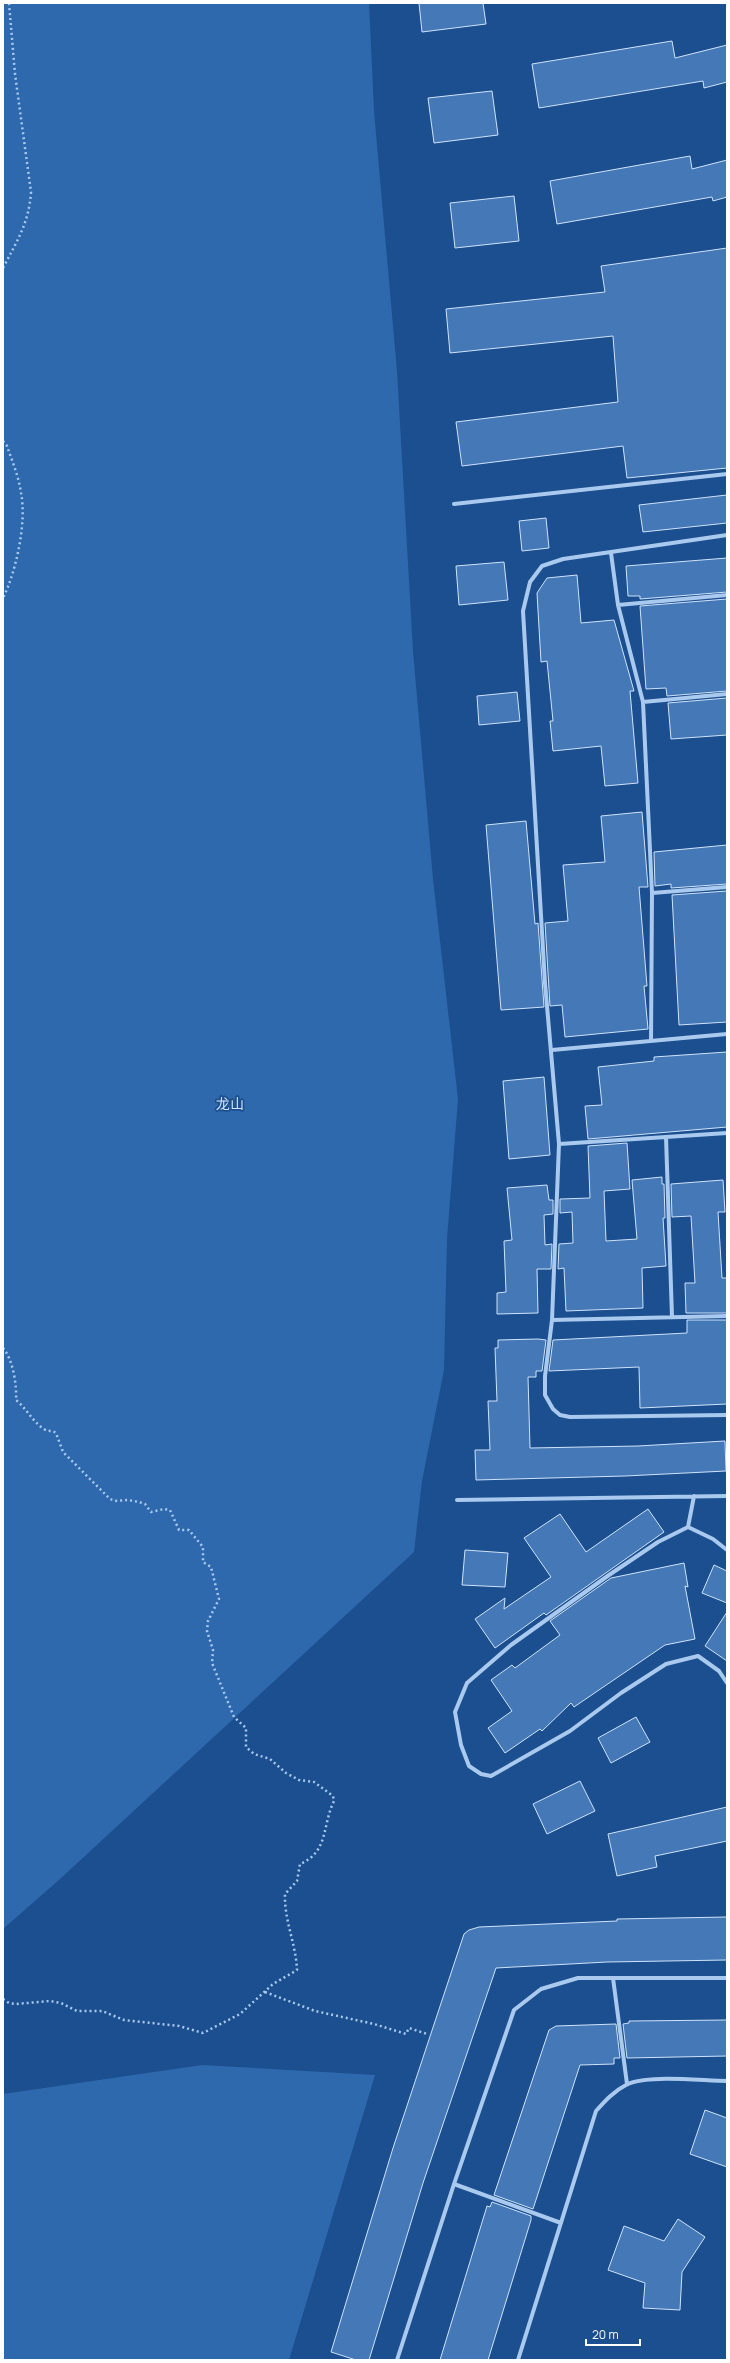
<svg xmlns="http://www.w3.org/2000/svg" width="730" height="2363" font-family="Manrope,'Noto Sans SC',sans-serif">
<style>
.green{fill:#2e69ad}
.building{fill:#4478b7;stroke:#cfe3fa}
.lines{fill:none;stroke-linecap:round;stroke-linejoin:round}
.path{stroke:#a9c9ee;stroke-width:2.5;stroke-dasharray:2 3;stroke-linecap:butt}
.minor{stroke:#a9c9ee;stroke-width:4}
.labels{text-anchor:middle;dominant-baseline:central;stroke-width:3.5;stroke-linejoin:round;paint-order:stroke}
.park-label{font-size:14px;fill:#cfe3fa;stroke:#1b4f8f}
</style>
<rect width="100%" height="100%" fill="#1b4f8f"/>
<path class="green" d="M3 3H369L374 111 397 371 413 651 433 879 458 1099 447 1239 444 1370 422 1481 414 1552 60 1879 3 1929Z
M202 2065 375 2075 289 2360H3V2094Z"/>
<path class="building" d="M419 3H483L486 24 422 32Z
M672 41 675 58 727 45V82L704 88 703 81 539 108 532 64Z
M492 91 498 135 434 143 428 98Z
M690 156 692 169 727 160V197L713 201 712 197 557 224 550 181Z
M514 196 519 241 455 248 450 203Z
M727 248V468L627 478 623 446 462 466 456 422 618 402 613 336 450 353 446 309 605 292 601 266Z
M727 495V523L643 532 639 505Z
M546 518 549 548 522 551 519 521Z
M727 558V592L640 599V596H628L626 566Z
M504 562 508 600 459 605 456 566Z
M577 575 581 623 614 620 634 691H630L638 783 605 786 601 746 553 751 550 721H553L547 661 541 662 537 593 547 578Z
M727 599V691L667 696 666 688 646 689 640 606Z
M517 692 520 721 479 725 477 696Z
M727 698V735L671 739 668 703Z
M642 812 648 887H639L647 986H644L648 1029 565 1037 562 1005 550 1006 545 923 568 921 563 865 605 862 601 816Z
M526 821 535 924 538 923 544 1007 501 1010 486 825Z
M727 845V884L671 888V884L655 886 654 852Z
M727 891V1022L679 1025 672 895Z
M727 1052V1127L588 1139 585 1106 602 1105 598 1067 654 1061V1057Z
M544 1077 550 1155 509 1159 503 1081Z
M627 1143 630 1189 604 1191 606 1241 637 1239 632 1180 662 1177V1184H664L665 1218H663L666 1266 642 1268 643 1308 566 1311 564 1268 558 1269 559 1244 573 1243 572 1212 560 1213V1199L590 1198 588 1146Z
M723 1180 725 1212H718L722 1278H727V1313H686L685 1283H695L691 1216 672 1217 671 1184Z
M547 1185 549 1200H553V1214L544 1215 545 1245 552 1244 551 1269H537L538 1313 497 1314V1293L506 1292 504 1241 512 1240 507 1188Z
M687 1320H727V1404L640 1408 639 1367 549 1371 553 1340 687 1333Z
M538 1339 546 1340 542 1371H536V1377H528L530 1448 638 1446 725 1441 726 1471 625 1476 476 1480 475 1450H490L488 1401H497L495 1348H498V1340Z
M648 1509 664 1532 546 1615 544 1613 495 1648 475 1619 505 1598 504 1609 551 1577 524 1538 560 1514 586 1552Z
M465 1550 508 1553 505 1587 462 1585Z
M684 1563 688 1587 685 1586 695 1639 665 1645 574 1707 571 1703 542 1731 540 1729 505 1753 488 1728 512 1711 491 1680 512 1665 515 1668 560 1635 550 1621 611 1578Z
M714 1565 727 1571V1603L702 1593Z
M727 1612V1661L705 1646Z
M636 1717 650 1742 611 1763 598 1738Z
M580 1781 595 1811 547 1834 533 1804Z
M727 1807V1841L655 1856 657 1867 617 1876 608 1834Z
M727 1917V1960L607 1962 496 1968 423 2183 369 2360H356L331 2352 393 2148 464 1934 469 1930 479 1927 617 1921V1919Z
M727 2020V2056L627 2058 623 2024 629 2023V2021Z
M616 2024 620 2058H614V2064L580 2065 533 2209 494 2195 549 2030 556 2026Z
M705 2110 727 2118V2167L690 2154Z
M492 2202 531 2216V2220L488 2360H440L487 2206 490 2207Z
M678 2219 705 2237 682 2272 680 2310 643 2308 645 2283 608 2270 624 2226 664 2241Z"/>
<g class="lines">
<path class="path" d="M3 268C17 241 29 223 31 192L15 74 9 3
M3 441 7 446C12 461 19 477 21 493 27 522 16 572 3 598
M3 1348C13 1359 17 1386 16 1400 27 1409 32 1421 44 1429 48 1432 52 1430 56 1433L63 1452 110 1499 115 1501 128 1500 139 1502 145 1504 151 1512 164 1509 170 1510 179 1530H189L203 1547V1562L211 1567 219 1599 208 1621 207 1631 213 1650 212 1663 234 1717 246 1728V1747L254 1754 270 1759 286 1773 299 1780 314 1782 333 1796 334 1801C322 1825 329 1852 300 1864L297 1881 285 1894C284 1920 296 1944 297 1970L273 1984 240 2014 203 2033 179 2026 124 2020 102 2011H77L61 2003 50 2001 16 2004 9 2003 3 1999
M265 1992 315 2011 374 2024 406 2034 409 2028 427 2034"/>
<path class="minor" d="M454 504 727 474
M727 535 563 559 542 566 530 582 523 611 545 983 559 1144 552 1320 545 1376V1395L553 1409 560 1415 570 1417 727 1415
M611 553 618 605 643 702 652 893 651 1041
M618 605 727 595
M643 702 727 694
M652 893 727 887
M552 1050 727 1034
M666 1137 672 1317
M559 1144 727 1133
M552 1320 727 1316
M694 1496 688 1527 658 1542 609 1575 511 1645 467 1683 455 1712 461 1745 469 1766 481 1774 491 1776 570 1731 621 1693 666 1664 698 1656 719 1671 727 1683
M457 1500 727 1496
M688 1527 713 1539 727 1550
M613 1978 627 2084
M454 2184 561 2223
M397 2360 454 2184 514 2010 541 1989 578 1978H727
M518 2360 596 2111C605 2101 614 2091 626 2085 645 2074 703 2081 727 2081"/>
</g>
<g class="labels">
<g class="park-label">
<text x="230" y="1103">龙山</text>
</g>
</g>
<rect width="730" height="2363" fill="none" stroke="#ffffff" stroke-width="8"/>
<path d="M586 2339v6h54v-6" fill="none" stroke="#ffffff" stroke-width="2"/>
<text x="592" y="2339" font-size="12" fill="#ffffff" stroke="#1b4f8f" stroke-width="3" paint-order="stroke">20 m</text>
</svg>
